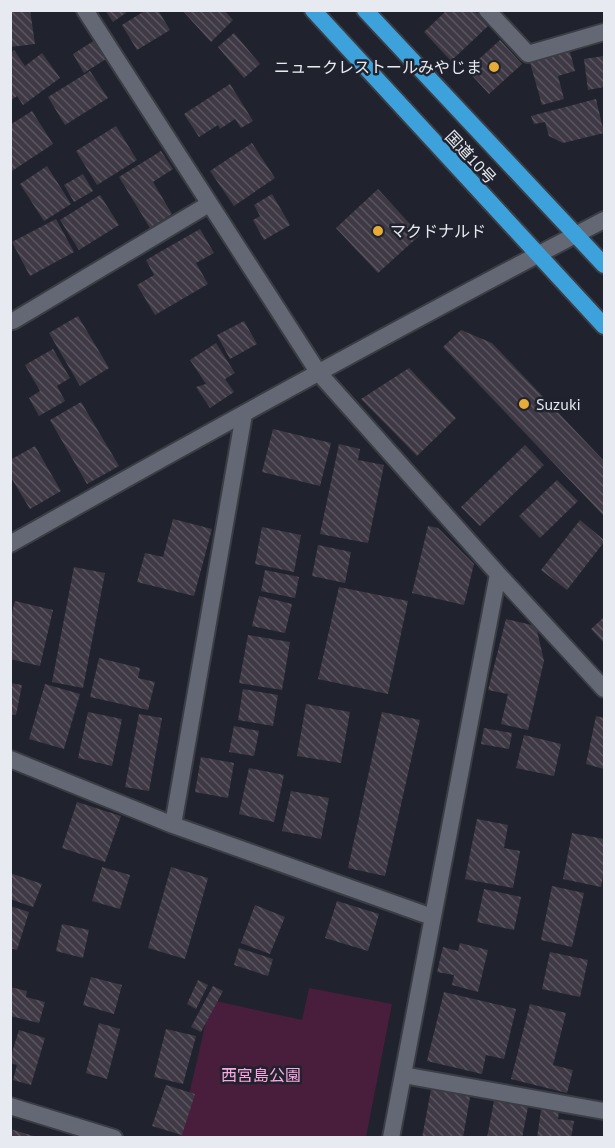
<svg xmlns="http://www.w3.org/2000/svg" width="615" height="1148" font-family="'PT Sans','Noto Sans JP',sans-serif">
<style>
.green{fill:#481e3c}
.building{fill:url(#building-back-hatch)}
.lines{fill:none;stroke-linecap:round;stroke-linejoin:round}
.minor-casing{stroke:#3b3d45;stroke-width:20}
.tertiary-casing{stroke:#3b3d45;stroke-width:20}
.trunk-casing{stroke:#3b3d45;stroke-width:20}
.minor{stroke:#646874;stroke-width:16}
.tertiary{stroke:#646874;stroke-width:16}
.trunk{stroke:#3da2db;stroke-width:16}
.poi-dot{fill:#e7ac37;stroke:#20232d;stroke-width:2}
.labels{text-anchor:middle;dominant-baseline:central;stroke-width:5;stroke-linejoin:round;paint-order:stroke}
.poi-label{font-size:16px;fill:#e8eaf1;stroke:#20232d;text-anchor:start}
.street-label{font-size:16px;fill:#e8eaf1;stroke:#20232d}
.park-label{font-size:16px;fill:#fda7e2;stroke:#20232d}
</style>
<defs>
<pattern id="building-back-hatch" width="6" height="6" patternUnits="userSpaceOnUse" patternTransform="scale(1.5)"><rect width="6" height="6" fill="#3e3944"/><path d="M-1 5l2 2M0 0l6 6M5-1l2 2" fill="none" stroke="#5a565f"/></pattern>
</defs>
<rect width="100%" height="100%" fill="#20232d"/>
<path class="green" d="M309 988 392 1004 366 1137 179 1138 211 1000 302 1020Z"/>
<path class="building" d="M10 10H30L35 44 10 47Z
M105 10H130L113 22Z
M146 10H158L170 30 137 50 122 25Z
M182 10H224L233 20 211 42Z
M447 10H474L488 26 451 61 424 32Z
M234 33 260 64 244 78 218 47Z
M95 40 106 59 84 73 73 54Z
M500 40 522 64 489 94 467 70Z
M569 48 575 71 558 76 564 99 542 105 529 59Z
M14 50 25 66 42 53 60 78 23 105 17 96 10 101V53Z
M604 56V87L588 90 584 59Z
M90 71 108 98 65 125 48 97Z
M230 84 253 121 241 128 235 119 220 129 218 125 199 137 184 114Z
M596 99 604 133 563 143 549 136 545 122 534 124 531 116Z
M32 111 53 144 12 171 10 168V125Z
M116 126 137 160 97 185 76 151Z
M252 143 275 178 234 206 210 171Z
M161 151 173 169 153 182 172 214 150 228 119 177Z
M47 166 71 204 44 221 20 184Z
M83 174 93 191 74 202 64 185Z
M378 189 420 235 378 273 336 228Z
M272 194 290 225 264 240 253 220 260 216 254 205Z
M100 195 119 225 79 250 60 220Z
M56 219 74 252 30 276 12 242Z
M200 229 214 253 196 263 208 284 155 315 137 285 154 275 146 260Z
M78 316 109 368 80 386 49 333Z
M244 321 257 344 230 359 217 335Z
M461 330 492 343 604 461V516L443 347Z
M216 343 235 373 225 379 234 392 210 408 196 387 206 384 190 360Z
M53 349 70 378 57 386 65 401 39 416 29 398 40 391 25 365Z
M409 368 456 418 417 456 361 399Z
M81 402 119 466 87 484 50 420Z
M273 429 331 443 320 486 262 472Z
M339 444 360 449 358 460 384 465 368 543 320 534Z
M525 445 544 465 480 526 461 507Z
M35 446 61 491 30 509 10 476V460Z
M557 480 578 501 540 538 519 516Z
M173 519 212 529 194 596 137 582 145 553 163 557Z
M580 520 604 540V542L567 590 541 570Z
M428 526 438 528 474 564 464 605 412 593Z
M262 527 301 535 294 572 255 564Z
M318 545 351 552 345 583 312 576Z
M74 567 105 573 83 688 52 682Z
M265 570 299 577 295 598 261 591Z
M339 587 408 601 388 694 318 679Z
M259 596 292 604 285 633 252 626Z
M15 601 53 610 40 666 10 659V620Z
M604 617V643L591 629Z
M506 619 536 626 544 661 528 730 501 724 508 694 488 690Z
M248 635 290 642 282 690 239 683Z
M99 658 140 668 138 678 155 682 148 710 90 697Z
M10 683 22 685 16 715 10 714Z
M45 684 80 694 64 749 29 739Z
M243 689 278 695 273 726 238 720Z
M306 704 350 712 341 763 297 756Z
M88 712 122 719 112 766 78 758Z
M382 712 420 720 385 876 348 868Z
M139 714 162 718 149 791 125 787Z
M596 716 604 718V769L586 764Z
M234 726 259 731 254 756 229 752Z
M484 728 512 733 509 749 481 744Z
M524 735 561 744 554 776 516 768Z
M201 757 234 763 228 798 195 792Z
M249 768 284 775 274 822 239 814Z
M291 791 329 798 321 839 282 831Z
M77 802 121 816 105 862 62 848Z
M477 819 508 825 504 848 520 851 513 888 465 879Z
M572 833 604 839V871L601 887 563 879Z
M102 867 130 875 120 909 92 901Z
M171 867 208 878 185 959 148 948Z
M10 873 42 884 33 907 10 899Z
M552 886 584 893 572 947 541 940Z
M484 889 521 897 514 930 477 922Z
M337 901 379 914 368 951 325 938Z
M255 905 285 917 270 954 241 943Z
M10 906 29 912 17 950 10 948Z
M62 924 89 930 83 958 56 951Z
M460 943 488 950 478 992 452 985 454 975 437 972 443 947 458 951Z
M239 948 273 959 268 976 234 965Z
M550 952 588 960 580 997 542 989Z
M91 977 122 985 114 1014 83 1005Z
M198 980 208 985 196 1009 187 1004Z
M213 986 223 991 201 1032 191 1027Z
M10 987 27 991 26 997 45 1002 39 1023 10 1016Z
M444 992 516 1009 504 1059 486 1055 482 1074 427 1061Z
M530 1004 566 1013 553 1065 573 1070 567 1093 511 1079Z
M99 1023 120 1029 107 1079 86 1073Z
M166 1029 196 1036 183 1084 154 1077Z
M19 1030 45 1038 31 1085 13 1080 17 1065 10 1063V1059Z
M432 1084 471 1091 463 1138H422Z
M166 1085 195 1094 182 1135 152 1126Z
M494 1101 528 1107 522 1138H487Z
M541 1109 559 1112 558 1119 574 1121 571 1138H537Z
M10 1129 37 1137V1138H10Z"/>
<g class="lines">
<g class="minor-casing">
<path id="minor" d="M85 10 318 372 498 574 604 689
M487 10 528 54 604 32
M10 321H13L209 204
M10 759 173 825 432 917
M173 825 244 414
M403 1075 604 1111
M10 1106 114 1138
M391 1138 498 574"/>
</g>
<g class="tertiary-casing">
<path id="tertiary" d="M10 544C207 433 404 324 604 220"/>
</g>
<g class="trunk-casing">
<path id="trunk" d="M313 10 604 326
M365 10 604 265"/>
</g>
<use href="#minor" class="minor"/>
<use href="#tertiary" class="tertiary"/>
<use href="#trunk" class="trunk"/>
</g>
<g class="poi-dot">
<circle cx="494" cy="67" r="6"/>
<circle cx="378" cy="231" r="6"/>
<circle cx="524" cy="404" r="6"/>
</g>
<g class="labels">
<g class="poi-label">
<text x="482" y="67" text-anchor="end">ニュークレストールみやじま</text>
<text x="390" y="231">マクドナルド</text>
<text x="536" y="404">Suzuki</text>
</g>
<g class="street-label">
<text transform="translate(471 157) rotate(47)">国道10号</text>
</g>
<g class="park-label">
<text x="261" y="1075">西宮島公園</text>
</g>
</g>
<rect width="615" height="1148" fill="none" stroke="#e8eaf1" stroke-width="24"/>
</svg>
